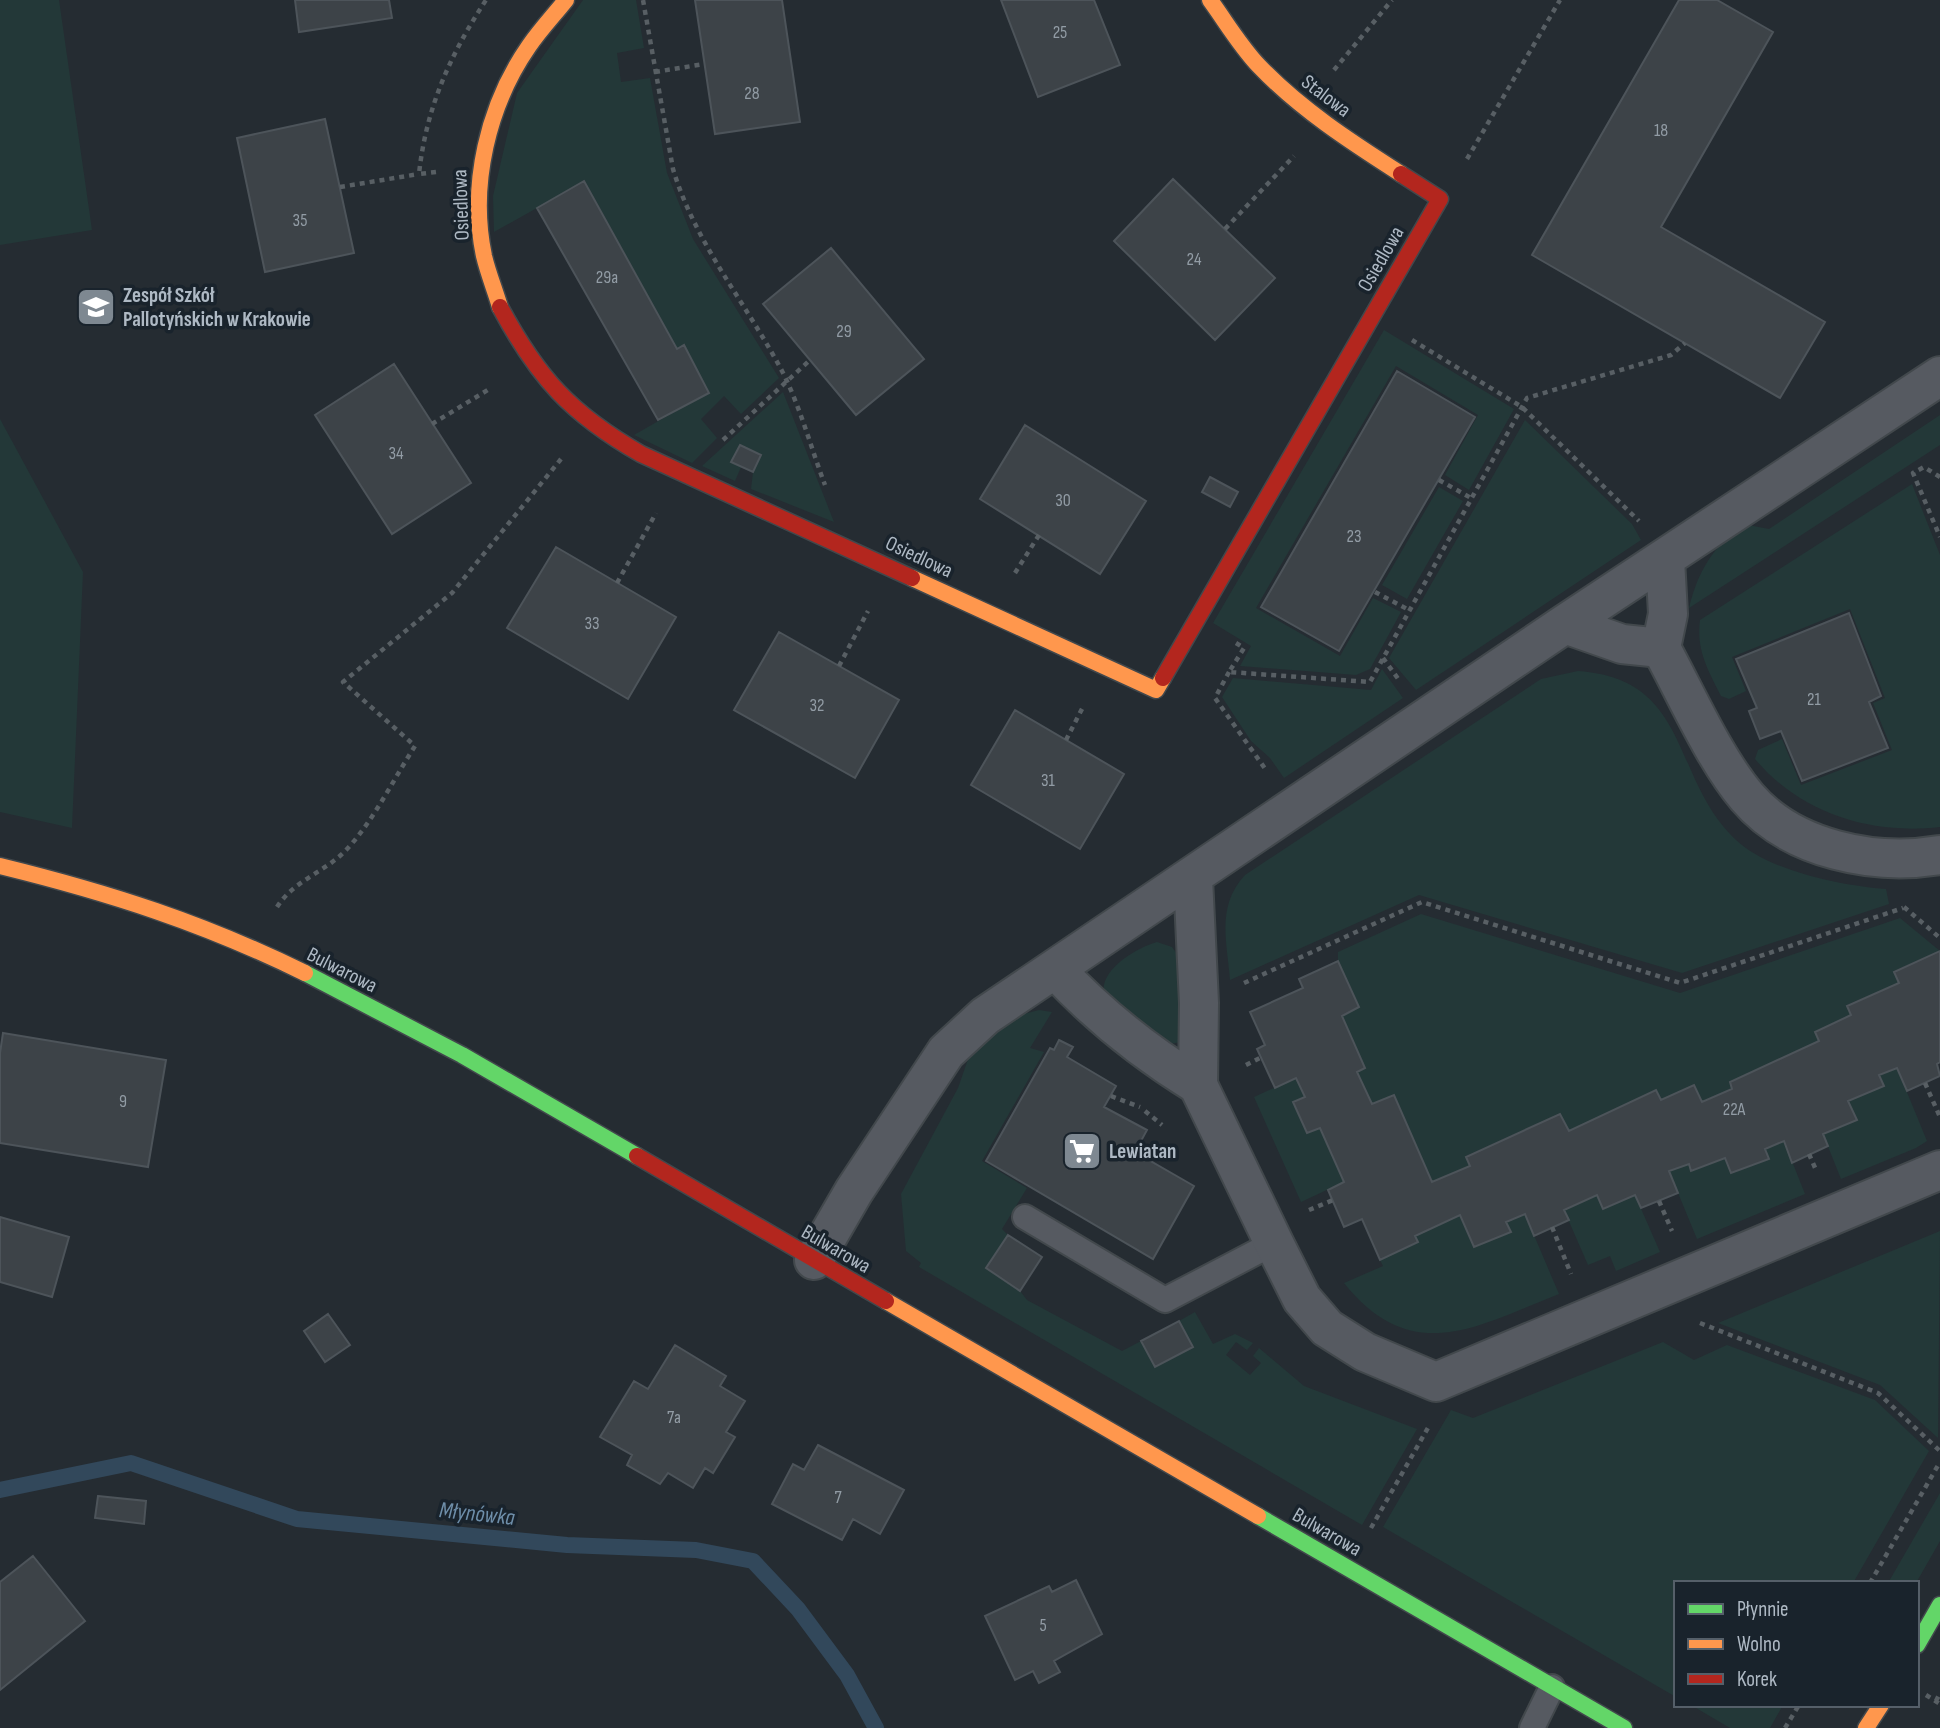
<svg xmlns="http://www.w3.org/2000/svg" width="1940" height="1728" font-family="'Sofia Sans Condensed',sans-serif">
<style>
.green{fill:#233838}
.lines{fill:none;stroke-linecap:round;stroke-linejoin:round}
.stream{stroke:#32485b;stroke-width:16}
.building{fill:#3d4348;stroke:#4d545a;stroke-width:2}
.lane-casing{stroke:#42484c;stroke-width:28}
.street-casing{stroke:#42484c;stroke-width:42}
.fast-casing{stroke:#42484c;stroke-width:19}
.slow-casing{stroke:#42484c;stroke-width:19}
.jam-casing{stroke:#42484c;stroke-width:19}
.path{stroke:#585f64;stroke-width:4.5;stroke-dasharray:5 5;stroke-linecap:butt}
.lane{stroke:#565a61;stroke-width:24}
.street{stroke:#565a61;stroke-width:38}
.fast{stroke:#63d668;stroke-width:16}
.slow{stroke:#ff974d;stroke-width:16}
.jam{stroke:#b3261e;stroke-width:16}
.labels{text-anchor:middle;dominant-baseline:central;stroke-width:7;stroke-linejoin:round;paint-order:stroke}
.number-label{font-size:18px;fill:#929ca5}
.street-label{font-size:21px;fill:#aeb9c4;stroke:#19232c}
.poi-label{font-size:21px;font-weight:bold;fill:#aeb9c4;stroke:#19232c;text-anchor:start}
.water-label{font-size:23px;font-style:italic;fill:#6e8ea9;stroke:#19232c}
</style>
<rect width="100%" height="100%" fill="#252c32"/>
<path class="green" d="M0 0H59L92 230 0 245Z
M583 0H636L644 48 617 53 621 82 650 78 667 173 693 239 779 378 741 414 724 396 701 419 717 438 692 463 634 435 709 392 684 346 677 349 585 181 494 232 493 196 517 93Z
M1384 330 1514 409 1469 490 1445 475 1478 415 1396 366 1256 608 1340 656 1373 598 1401 612 1370 669 1356 675 1240 666 1251 646 1213 623Z
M783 392 834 522 751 489 753 472 761 456 740 446 732 462 741 467 735 481 702 466Z
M1940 415V445L1689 608C1698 571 1713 547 1743 524L1769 529Z
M0 419 83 572 72 828 0 812Z
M1525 420 1632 524 1641 540 1416 690 1389 658Z
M1912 484 1940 555V827C1871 835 1801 814 1755 759L1758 750 1782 739 1801 785 1892 750 1873 703 1885 698 1850 609 1732 657 1746 691 1729 699 1721 696C1708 670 1696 650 1700 620Z
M1439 487 1463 501 1407 599 1382 585Z
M1382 669 1403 698 1284 778 1270 758 1251 741 1222 697 1233 678 1371 690Z
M1578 671C1692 679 1670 778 1736 840 1769 871 1842 886 1886 889L1889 904 1682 973 1419 895 1230 980C1227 942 1216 906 1245 875L1541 679Z
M1421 914 1680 993 1900 918 1940 951 1894 971 1899 983 1847 1005 1851 1015 1819 1041 1730 1082 1732 1089 1702 1102 1694 1085 1661 1100 1656 1090 1569 1131 1560 1114 1466 1156 1470 1166 1432 1182 1394 1096 1372 1104 1357 1072 1365 1068 1342 1016 1359 1007 1338 961V952Z
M1157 942 1172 947 1182 961 1180 1042 1166 1045 1104 994C1099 970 1136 948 1157 942Z
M1039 1010 1052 1012 1030 1048 1044 1052 982 1161 1027 1188 1002 1229 1008 1235 986 1268 1020 1291 1027 1300 1122 1351 1141 1341 1155 1367 1193 1347 1179 1321 1195 1312 1213 1344 1235 1334 1253 1343 1247 1350 1236 1342 1226 1355 1250 1375 1261 1363 1253 1356 1259 1348 1304 1386 1417 1429 1362 1525 919 1267 921 1263 906 1251 901 1194 958 1088 974 1042 1012 1017Z
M1897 1068 1927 1141 1916 1148 1841 1179 1823 1134 1856 1120 1848 1101 1884 1085 1879 1075Z
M1296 1078 1305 1097 1293 1102 1307 1133 1320 1128 1344 1182 1301 1202 1254 1097Z
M1784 1141 1805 1194 1697 1239 1669 1171 1689 1164 1692 1171 1725 1158 1732 1173 1769 1159 1765 1149Z
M1597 1195 1603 1209 1635 1195 1660 1252 1616 1271 1610 1256 1588 1265 1564 1210Z
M1525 1214 1559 1294C1477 1326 1412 1368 1344 1283L1383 1266 1380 1260 1418 1242 1415 1236 1460 1215 1475 1247 1510 1232 1506 1222Z
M1940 1231 1938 1438 1880 1385 1718 1323Z
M1663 1342 1694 1360 1727 1345 1875 1400 1929 1451 1853 1583H1676V1697L1383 1527 1451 1410 1473 1418Z
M1940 1493V1541L1916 1583H1888Z
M1691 1705H1783L1770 1728H1730Z"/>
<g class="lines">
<path class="stream" d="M0 1490 131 1463 297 1519 567 1545 696 1550 753 1561 798 1609 847 1675 876 1728"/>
</g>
<path class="building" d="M295 0H389L392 18 299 32Z
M695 0H782L800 122 715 134Z
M1001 0H1094L1120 65 1038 97Z
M1679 0H1717L1773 32 1661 227 1825 322 1780 398 1532 255Z
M325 119 354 253 265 272 237 138Z
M1173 179 1275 278 1215 340 1114 241Z
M584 181 677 349 684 345 709 393 658 420 537 208Z
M831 248 924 359 856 415 763 304Z
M394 364 471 483 392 534 315 415Z
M1397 371 1475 417 1339 651 1261 607Z
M1025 425 1146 501 1100 574 980 499Z
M740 445 761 455 753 472 731 462Z
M1210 477 1238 492 1230 507 1202 492Z
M556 547 676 617 628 699 507 628Z
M1849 613 1881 696 1869 702 1888 748 1802 781 1781 731 1760 739 1749 711 1757 708 1736 659Z
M779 632 899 700 855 778 734 710Z
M1015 710 1124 774 1080 849 971 785Z
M1940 951V1062L1937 1064 1940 1076 1907 1091 1897 1068 1879 1075 1884 1086 1848 1101 1857 1120 1823 1134 1828 1146 1792 1163 1784 1141 1765 1149 1769 1159 1731 1173 1725 1158 1691 1171 1689 1164 1669 1171 1678 1193 1641 1208 1635 1195 1603 1209 1597 1195 1564 1210 1569 1220 1534 1236 1525 1214 1506 1222 1511 1232 1474 1247 1460 1215 1415 1236 1418 1242 1380 1260 1362 1219 1344 1227 1328 1190 1344 1182 1320 1128 1307 1133 1293 1102 1305 1097 1296 1078 1275 1088 1257 1049 1265 1045 1250 1012 1303 988 1299 979 1338 961 1359 1007 1342 1016 1365 1068 1357 1072 1372 1104 1394 1095 1432 1182 1470 1166 1466 1157 1560 1114 1569 1131 1656 1090 1661 1100 1694 1085 1702 1102 1732 1089 1730 1082 1819 1041 1815 1032 1851 1015 1847 1006 1899 983 1894 972Z
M3 1033 166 1060 148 1167 0 1143V1053Z
M1059 1040 1073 1047 1067 1057 1116 1086 1104 1107 1147 1130 1135 1152 1194 1186 1153 1259 986 1161 1050 1048 1054 1050Z
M0 1217 69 1237 52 1297 0 1282Z
M1008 1235 1042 1257 1020 1291 986 1268Z
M328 1314 350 1345 325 1362 304 1331Z
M1179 1321 1193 1347 1155 1367 1141 1341Z
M675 1345 726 1376 720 1386 745 1401 726 1432 735 1437 713 1473 705 1468 693 1488 668 1473 660 1484 627 1465 632 1455 600 1437 634 1381 648 1389Z
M818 1445 904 1490 880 1534 853 1519 842 1540 772 1504 793 1464 804 1470Z
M98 1496 146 1501 144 1524 95 1518Z
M33 1556 85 1621 0 1690V1582Z
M1076 1580 1102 1634 1054 1661 1060 1672 1039 1683 1033 1671 1015 1680 985 1616 1049 1586 1052 1592Z"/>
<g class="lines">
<g class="lane-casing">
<path id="lane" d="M1025 1217 1165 1300 1274 1243
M1532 1728 1552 1687"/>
</g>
<g class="street-casing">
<path id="street" d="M1665 559 1668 614 1661 648C1686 694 1714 758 1747 797 1792 850 1875 866 1940 855
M1565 624 1622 644 1661 648
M1193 878 1199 1003 1198 1085 1274 1243 1302 1299 1327 1328 1365 1352 1436 1382 1940 1170
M1056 970C1099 1016 1144 1052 1198 1085
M814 1260 854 1191 946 1052 985 1016 1565 624 1940 376"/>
</g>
<g class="fast-casing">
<path id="fast" d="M305 973 462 1055 637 1156
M1258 1516 1624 1728
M1917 1645 1940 1605"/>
</g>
<g class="slow-casing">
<path id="slow" d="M1210 0C1226 22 1240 46 1259 66 1300 109 1351 142 1401 174
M500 307C495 290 488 273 484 256 469 185 488 105 529 46 540 30 554 15 566 0
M912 578 1156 690 1163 678
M0 866C110 893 203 923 305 973
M886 1301 1258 1516
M1866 1728 1881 1705"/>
</g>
<g class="jam-casing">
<path id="jam" d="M500 307C538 378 571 414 641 454L912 578
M1163 678 1440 199 1401 174
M637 1156 886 1301"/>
</g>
<path class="path" d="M643 0 673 169C695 243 746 303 782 371 800 406 811 448 825 485
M1334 70 1392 0
M655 72 704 64
M1467 159 1560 0
M436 172 419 174C426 108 450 55 486 0
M340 187 419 174
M1225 229 1294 156
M1412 340 1522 407 1639 521
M432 424 491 388
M723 440 810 360
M1940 477 1924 467 1913 473 1940 537
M1439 480 1471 498
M1015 573 1039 535
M617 583 656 513
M1375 592 1409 610
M1236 643 1244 648 1229 672 1370 682 1527 398 1671 355 1685 343
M1383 658 1399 680
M839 666 868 611
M1229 672 1215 698 1266 770
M1066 740 1083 707
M277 907C294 880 326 872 347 849 374 820 393 780 415 746L343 682 452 593 561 459
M1904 907 1940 938
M1244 983 1422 902 1680 983 1903 908
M1246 1065 1260 1058
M1925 1083 1940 1117
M1111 1096 1140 1107
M1145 1111 1162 1125
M1809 1154 1816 1170
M1659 1201 1672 1231
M1309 1210 1333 1200
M1552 1227 1571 1274
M1700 1323 1878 1393 1940 1451
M1371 1528 1429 1426
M1870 1583 1940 1462
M1926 1695 1940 1704
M1936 1701 1940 1693
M1785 1728 1799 1705"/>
<use href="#lane" class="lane"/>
<use href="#street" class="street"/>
<use href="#fast" class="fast"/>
<use href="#slow" class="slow"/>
<use href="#jam" class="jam"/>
</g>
<defs>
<g id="school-square" transform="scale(2.0125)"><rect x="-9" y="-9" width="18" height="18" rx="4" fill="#7e8891" stroke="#19232c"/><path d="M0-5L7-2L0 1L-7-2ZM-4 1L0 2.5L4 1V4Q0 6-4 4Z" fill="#fff"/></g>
<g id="supermarket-square" transform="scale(2.0125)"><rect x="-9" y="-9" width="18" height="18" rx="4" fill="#7e8891" stroke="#19232c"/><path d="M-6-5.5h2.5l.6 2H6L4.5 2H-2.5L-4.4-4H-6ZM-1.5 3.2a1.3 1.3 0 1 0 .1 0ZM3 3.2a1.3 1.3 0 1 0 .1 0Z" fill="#fff"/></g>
</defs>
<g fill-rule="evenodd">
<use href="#school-square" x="96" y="307"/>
<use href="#supermarket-square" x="1082" y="1151"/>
</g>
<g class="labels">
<g class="number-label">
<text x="1060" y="32">25</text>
<text x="752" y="93">28</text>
<text x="1661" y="130">18</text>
<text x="300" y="220">35</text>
<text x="1194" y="259">24</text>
<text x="607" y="277">29a</text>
<text x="844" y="331">29</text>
<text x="396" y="453">34</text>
<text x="1063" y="500">30</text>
<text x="1354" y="536">23</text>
<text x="592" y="623">33</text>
<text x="1814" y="699">21</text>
<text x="817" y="705">32</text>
<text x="1048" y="780">31</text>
<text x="123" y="1101">9</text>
<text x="1734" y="1109">22A</text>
<text x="674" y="1417">7a</text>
<text x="838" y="1497">7</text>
<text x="1043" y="1625">5</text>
</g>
<g class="street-label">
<text transform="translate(1326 96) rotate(37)">Stalowa</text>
<text transform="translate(461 205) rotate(-92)">Osiedlowa</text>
<text transform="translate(1381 259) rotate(-60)">Osiedlowa</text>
<text transform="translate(919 557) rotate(25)">Osiedlowa</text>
<text transform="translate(342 970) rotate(27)">Bulwarowa</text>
<text transform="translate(836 1249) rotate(30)">Bulwarowa</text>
<text transform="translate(1327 1532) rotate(30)">Bulwarowa</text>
</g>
<g class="poi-label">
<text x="123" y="295">Zespół Szkół<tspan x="123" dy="24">Pallotyńskich w Krakowie</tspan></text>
<text x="1109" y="1151">Lewiatan</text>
</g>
<g class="water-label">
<text transform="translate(477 1514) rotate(6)">Młynówka</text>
</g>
</g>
<rect x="1674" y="1581" width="245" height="126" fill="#19232c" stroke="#555f69" stroke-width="2"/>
<rect x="1688" y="1604" width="35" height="10" fill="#63d668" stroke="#555f69" stroke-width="2"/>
<text x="1737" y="1616" font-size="21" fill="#aeb9c4">Płynnie</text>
<rect x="1688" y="1639" width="35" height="10" fill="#ff974d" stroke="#555f69" stroke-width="2"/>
<text x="1737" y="1651" font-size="21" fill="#aeb9c4">Wolno</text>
<rect x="1688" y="1674" width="35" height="10" fill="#b3261e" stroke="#555f69" stroke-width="2"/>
<text x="1737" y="1686" font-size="21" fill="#aeb9c4">Korek</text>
</svg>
